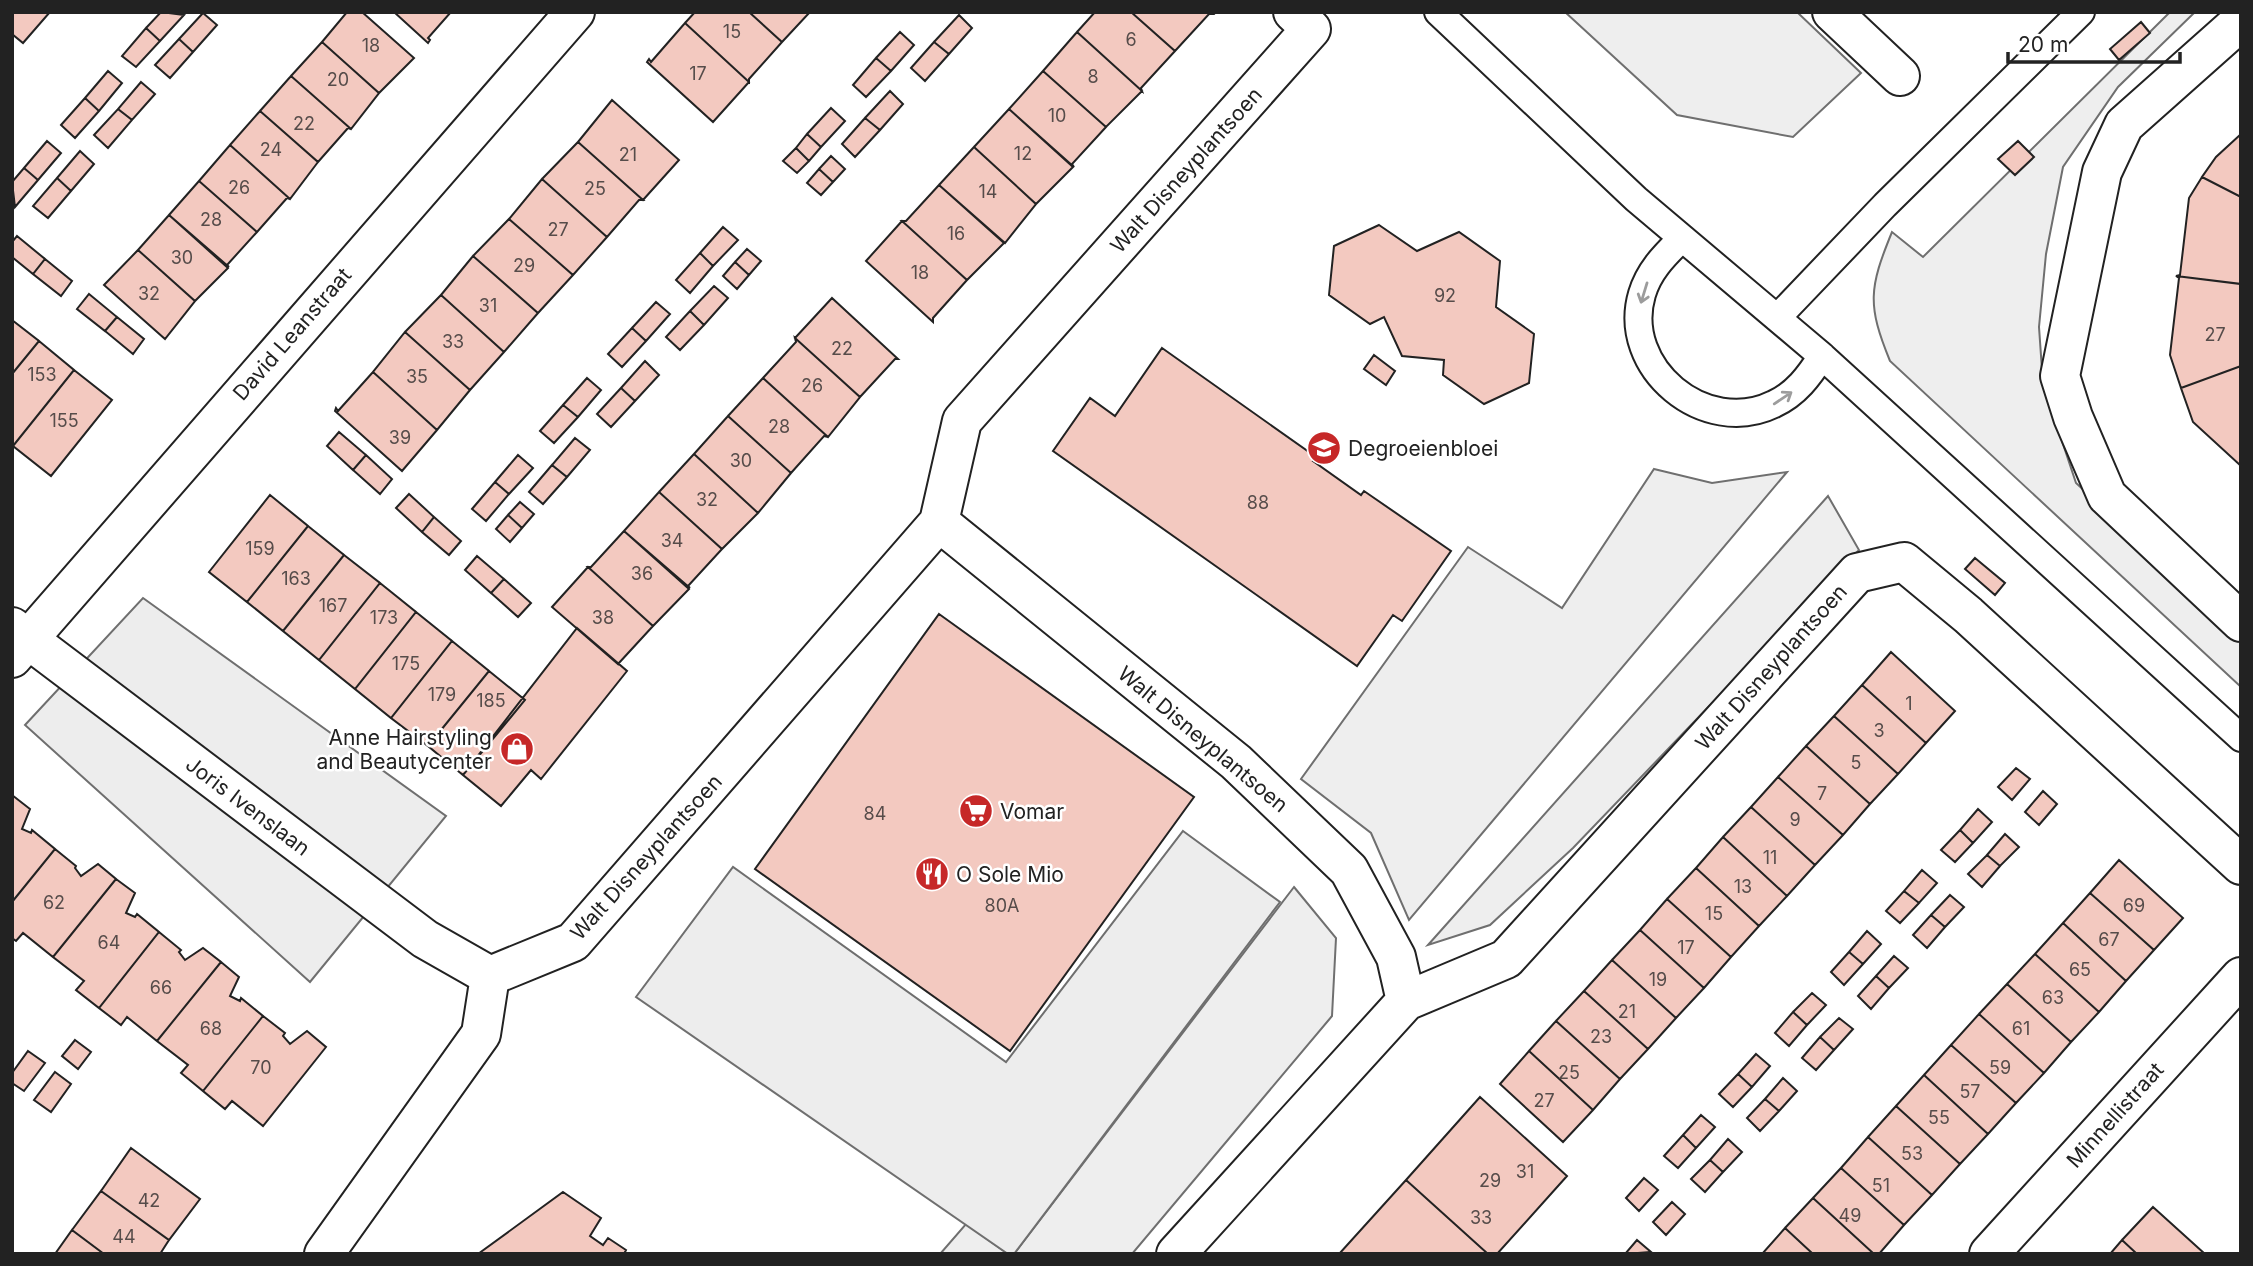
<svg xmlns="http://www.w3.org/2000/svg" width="2253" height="1266" font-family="Inter,sans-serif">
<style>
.green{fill:#eee;stroke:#6f6f6f;stroke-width:2}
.parking{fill:#ededed;stroke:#6f6f6f;stroke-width:2}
.building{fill:#f3c9c0;stroke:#222;stroke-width:2}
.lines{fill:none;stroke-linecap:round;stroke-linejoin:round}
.lane-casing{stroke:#222;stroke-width:30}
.street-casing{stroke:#222;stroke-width:42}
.lane{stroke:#fff;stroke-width:26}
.street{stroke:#fff;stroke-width:38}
.oneway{stroke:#9c9c9c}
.labels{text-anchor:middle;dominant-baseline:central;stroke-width:5;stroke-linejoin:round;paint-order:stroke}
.number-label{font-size:18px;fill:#564c4a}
.street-label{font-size:21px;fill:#222;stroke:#fff}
.poi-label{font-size:21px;fill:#222;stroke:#fff;text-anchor:start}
</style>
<rect width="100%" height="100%" fill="#fff"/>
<path class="green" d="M1565 12H1797L1861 73 1793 137 1677 115Z
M2170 12H2195L2118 87 2063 167 2046 254 2039 327 2043 384 2076 483 2241 636V687L1890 361C1867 305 1869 288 1892 232L1923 257Z
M1654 469 1712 483 1787 472 1409 920 1371 833 1301 779 1468 547 1562 608Z
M1828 496 1859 550 1573 848 1490 925 1428 945Z
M1294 887 1336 938 1332 1016 1132 1254H1014Z
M966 1224 1008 1254H940Z"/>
<path class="parking" d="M143 598 446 816 310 982 25 725Z
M1183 831 1280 902 1014 1254H1008L636 997 733 867 1006 1062Z"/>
<path class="building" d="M12 12H50L23 43 12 34Z
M161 12 184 15 160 41 146 28Z
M347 12H362L414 58 379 93 322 42Z
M394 12H451L428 38 430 40 428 43Z
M695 12H749L782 42 749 79V82L685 23Z
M749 12H810L782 42Z
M1095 12H1131L1175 51 1141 88 1142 91 1077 32Z
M1131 12H1211L1213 14H1209L1175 51Z
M203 13 217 25 193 52 179 39Z
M959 15 972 28 949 54 934 42Z
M2141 22 2150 33 2119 60 2110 49Z
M685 23 749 82 713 122 647 62 649 59 651 62Z
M146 28 160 41 136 67 122 56Z
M900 32 914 45 891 71 876 58Z
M1077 32 1142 91 1106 127 1043 71Z
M179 39 193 52 170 78 155 65Z
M322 42 379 93 351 129 291 76Z
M934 42 949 54 925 81 911 68Z
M876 58 891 71 866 97 853 85Z
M108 71 122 83 99 111 85 98Z
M1043 71 1106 127 1072 164 1074 167 1009 109Z
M291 76 351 129 348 128 318 162 260 111Z
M141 82 155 94 132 120 118 109Z
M890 91 903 104 880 130 865 118Z
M85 98 99 111 75 138 61 125Z
M612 100 679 160 643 200 578 142Z
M831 108 845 121 821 147 807 134Z
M118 109 132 120 108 148 94 135Z
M1009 109 1073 167 1036 204 974 147Z
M260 111 318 162 290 199 230 145Z
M865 118 880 130 855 157 842 144Z
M807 134 821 147 809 161 796 148Z
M2241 134V197L2202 177 2216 157Z
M47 141 61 153 38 180 24 168Z
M2018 141 2034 157 2015 175 1998 159Z
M578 142 643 200H639L607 237 542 179Z
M230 145 290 199 287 198 257 232 199 181Z
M974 147 1036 204 1005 243 939 185Z
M796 148 809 161 797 173 783 161Z
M80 151 94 164 71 191 57 178Z
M831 156 845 169 833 182 819 169Z
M24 168 38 180 15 207 12 182Z
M819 169 833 182 821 195 807 183Z
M2202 177 2241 197V284L2176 276 2180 275 2189 198Z
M57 178 71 191 48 218 33 206Z
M542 179 607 237 573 275 509 219Z
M199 181 257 232 227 265 229 267 169 215Z
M939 185 1004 243 967 280 902 221H906Z
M169 215 228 268 195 301 138 250Z
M509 219 573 275 538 313 473 256Z
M902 221 967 280 933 318V322L866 261Z
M1379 225 1417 251 1459 232 1500 261 1496 307 1534 334 1529 383 1484 404 1443 375 1444 360 1402 356 1384 317 1370 324 1329 295 1334 246Z
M723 227 738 240 713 266 700 253Z
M17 236 45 259 33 274 12 257V242Z
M747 249 761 261 749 275 735 262Z
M138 250 195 301 165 339 104 285Z
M700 253 713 266 690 293 676 280Z
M473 256 538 313 504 352 441 295Z
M45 259 72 281 61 296 33 274Z
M735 262 749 275 737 289 723 276Z
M2176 276 2241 284V366L2181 388 2170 355 2179 278Z
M714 286 728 298 704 325 690 311Z
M89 294 117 317 105 331 77 309Z
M441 295 504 352 470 390 405 332Z
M832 298 898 359H895L860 397 795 338Z
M656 302 670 314 646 341 632 328Z
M690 311 704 325 680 350 666 337Z
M117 317 144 339 133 354 105 331Z
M12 320 39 341 12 374Z
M632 328 646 341 622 367 608 354Z
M405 332 470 390 437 430 373 372Z
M795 338 860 397 828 437 763 378 796 342Z
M39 341 74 370 13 446 12 374Z
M1162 348 1316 457 1313 461 1361 495 1364 491 1451 551 1402 621 1393 615 1357 666 1053 451 1090 398 1115 416Z
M1374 355 1395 371 1386 385 1364 369Z
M645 361 659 375 635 401 621 388Z
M2241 366V466L2193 422 2181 388Z
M74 370 112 400 51 476 13 446Z
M373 372 437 430 402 471 335 411 336 408 338 411Z
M587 378 601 390 578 417 563 405Z
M763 378 828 437 824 436 791 473 728 416Z
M621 388 635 401 611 427 597 414Z
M563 405 578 417 554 443 540 431Z
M728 416 791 473 758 513 694 454Z
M339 432 366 455 353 470 327 446Z
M575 438 590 450 567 477 552 465Z
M694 454 758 513 722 549 659 492Z
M366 455 392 479 380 494 353 470Z
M518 455 533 468 509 494 495 482Z
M552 465 567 477 543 504 529 492Z
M495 482 509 494 486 521 472 509Z
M659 492 722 549 688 586 690 588 624 531Z
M409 494 434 517 422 532 396 508Z
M270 495 308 526 247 602 209 572Z
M520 502 534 514 522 528 508 515Z
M508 515 522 528 510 542 496 529Z
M434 517 461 541 449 555 422 532Z
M308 526 344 555 283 631 247 602Z
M624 531 689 589 653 626 588 567H591Z
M344 555 380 583 319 660 283 631Z
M477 556 504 579 491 593 465 570Z
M1975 558 2005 583 1995 595 1965 569Z
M588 567 653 626 618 664 552 607Z
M504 579 531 603 518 617 491 593Z
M380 583 416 612 355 689 319 660Z
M416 612 452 641 391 718 355 689Z
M939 614 1194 797 1010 1051 755 869Z
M577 628 627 671 541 779 531 770 501 806 463 775Z
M452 641 489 671 428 746 391 718Z
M1891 652 1955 711 1926 743 1862 685Z
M489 671 525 700 463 775 428 746Z
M1862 685 1926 743 1898 774 1834 716Z
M1834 716 1898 774 1870 804 1806 746Z
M1806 746 1870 804 1843 835 1778 777Z
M2016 768 2030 779 2012 800 1998 787Z
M1778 777 1843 835 1815 865 1751 807Z
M2043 791 2057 804 2039 825 2025 812Z
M12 795 30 809 22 829 31 833 32 830 55 849 12 902Z
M1751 807 1815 865 1787 896 1723 837Z
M1978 809 1992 822 1973 843 1960 830Z
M1960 830 1973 843 1955 862 1941 850Z
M2005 834 2019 847 2000 866 1987 855Z
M1723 837 1787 896 1759 926 1696 868Z
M55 849 76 866 75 868 81 876 98 864 116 879 53 957 23 933 16 941 12 938V902Z
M1987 855 2000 866 1982 887 1968 874Z
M2119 860 2183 918 2154 950 2090 893Z
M1696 868 1759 926 1731 957 1667 899Z
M1922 870 1937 883 1919 903 1904 891Z
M116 879 135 893 126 913 135 917 137 914 159 932 99 1008 76 990 84 981 53 957Z
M1904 891 1919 903 1900 923 1886 911Z
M2090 893 2154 950 2126 981 2063 923Z
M1950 895 1964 907 1945 927 1931 915Z
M1667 899 1731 957 1704 988 1640 930Z
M1931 915 1945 927 1927 948 1913 935Z
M2063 923 2126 981 2099 1012 2035 954Z
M1640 930 1704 988 1676 1018 1612 960Z
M1867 931 1881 944 1863 964 1849 952Z
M159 932 181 950 179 952 185 960 203 948 221 962 157 1041 127 1017 121 1025 99 1008Z
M1849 952 1863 964 1844 985 1831 972Z
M2035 954 2099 1012 2071 1042 2007 984Z
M1894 956 1908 968 1889 988 1876 976Z
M1612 960 1676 1018 1648 1049 1584 991Z
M221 962 239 977 230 996 240 1001 241 998 263 1016 203 1091 181 1073 188 1065 157 1041Z
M1876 976 1889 988 1871 1009 1858 996Z
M2007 984 2071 1042 2044 1073 1979 1014Z
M1584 991 1648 1049 1620 1079 1556 1021Z
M1812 993 1826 1005 1807 1025 1793 1012Z
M1793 1012 1807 1025 1789 1046 1775 1033Z
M1979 1014 2044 1073 2016 1103 1951 1045Z
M263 1016 285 1033 283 1036 290 1044 307 1031 326 1047 263 1126 232 1101 225 1109 203 1091Z
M1839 1018 1853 1029 1834 1050 1820 1037Z
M1556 1021 1620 1079 1593 1110 1529 1051Z
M1820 1037 1834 1050 1816 1070 1802 1058Z
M75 1040 91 1052 78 1069 62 1056Z
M1951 1045 2016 1103 1988 1134 1924 1075Z
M28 1051 45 1063 24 1091 12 1083V1073Z
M1529 1051 1593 1110 1563 1142 1500 1084Z
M1756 1054 1770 1066 1752 1087 1738 1074Z
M55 1072 71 1084 51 1112 34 1100Z
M1738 1074 1752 1087 1733 1107 1719 1094Z
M1924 1075 1988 1134 1960 1164 1896 1106Z
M1783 1078 1797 1091 1779 1111 1765 1099Z
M1480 1097 1567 1176 1497 1254H1488L1406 1180Z
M1765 1099 1779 1111 1760 1131 1747 1118Z
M1896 1106 1960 1164 1932 1195 1868 1137Z
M1701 1115 1715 1127 1696 1148 1683 1135Z
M1683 1135 1696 1148 1678 1168 1664 1156Z
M1868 1137 1932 1195 1904 1225 1841 1168Z
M1728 1139 1742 1152 1723 1172 1710 1160Z
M131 1148 200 1199 169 1240 101 1191Z
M1710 1160 1723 1172 1705 1192 1691 1179Z
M1841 1168 1904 1225 1879 1254H1874L1813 1198Z
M1644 1178 1658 1190 1639 1211 1626 1198Z
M1406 1180 1488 1254H1339Z
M101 1191 169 1240 160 1254H104L72 1230Z
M563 1192 601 1218 590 1236 603 1245 608 1238 626 1250 624 1254H478Z
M1813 1198 1874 1254H1813L1785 1228Z
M1672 1202 1685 1214 1666 1235 1653 1222Z
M2153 1207 2205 1254H2137L2122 1240Z
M1785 1228 1813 1254H1762Z
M72 1230 104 1254H55Z
M1637 1240 1651 1252 1625 1254Z
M2122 1240 2137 1254H2110Z"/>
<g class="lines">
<g class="lane-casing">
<path id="lane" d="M1438 12 1636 199 1822 356 2241 738
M1682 238C1665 255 1649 270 1642 294 1620 368 1705 438 1774 404 1796 394 1809 376 1822 356
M1777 318 1885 205 2081 12"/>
</g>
<g class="street-casing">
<path id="street" d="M1832 12 1900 76
M2241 21 2124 125 2102 172 2060 376 2073 417 2107 496 2241 622
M939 522 1236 762 1349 870 1396 957 1406 1001
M12 627 425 939 490 976
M12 658 575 12
M324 1254 481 1034 490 976 573 942 939 522 962 421 1311 29 1293 12
M1176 1254 1406 1001 1506 959 1857 573 1904 562 1968 615 2241 865
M1989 1254 2241 977"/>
</g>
<use href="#lane" class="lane"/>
<use href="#street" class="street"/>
</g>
<defs><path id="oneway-shaft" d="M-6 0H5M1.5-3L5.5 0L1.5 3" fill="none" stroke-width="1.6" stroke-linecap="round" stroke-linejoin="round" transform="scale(1.75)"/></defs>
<g class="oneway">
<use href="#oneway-shaft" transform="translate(1644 293) rotate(107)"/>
<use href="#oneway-shaft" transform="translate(1783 398) rotate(-34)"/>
</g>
<defs>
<g id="school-disc" transform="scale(1.75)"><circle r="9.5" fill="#c62828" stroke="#fff"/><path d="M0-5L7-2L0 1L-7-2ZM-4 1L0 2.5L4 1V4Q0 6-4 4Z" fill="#fff"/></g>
<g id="shop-disc" transform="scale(1.75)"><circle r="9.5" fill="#c62828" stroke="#fff"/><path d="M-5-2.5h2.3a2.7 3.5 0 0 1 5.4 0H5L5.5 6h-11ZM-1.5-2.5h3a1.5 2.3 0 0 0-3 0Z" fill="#fff"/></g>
<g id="supermarket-disc" transform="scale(1.75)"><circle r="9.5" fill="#c62828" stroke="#fff"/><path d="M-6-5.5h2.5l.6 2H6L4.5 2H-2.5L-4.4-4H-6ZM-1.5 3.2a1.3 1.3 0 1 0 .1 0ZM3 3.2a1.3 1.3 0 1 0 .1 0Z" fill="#fff"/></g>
<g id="restaurant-disc" transform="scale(1.75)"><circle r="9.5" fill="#c62828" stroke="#fff"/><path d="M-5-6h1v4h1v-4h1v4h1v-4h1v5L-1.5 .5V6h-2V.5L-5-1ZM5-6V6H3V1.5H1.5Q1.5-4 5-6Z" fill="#fff"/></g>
</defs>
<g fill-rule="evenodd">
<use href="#school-disc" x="1324" y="448"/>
<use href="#shop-disc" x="517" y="749"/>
<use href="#supermarket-disc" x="976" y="811"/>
<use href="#restaurant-disc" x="932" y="874"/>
</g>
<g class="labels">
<g class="number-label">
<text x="732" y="31">15</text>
<text x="1131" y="39">6</text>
<text x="371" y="45">18</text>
<text x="698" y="73">17</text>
<text x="1093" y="76">8</text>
<text x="338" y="79">20</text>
<text x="1057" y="115">10</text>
<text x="304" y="123">22</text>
<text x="271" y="149">24</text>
<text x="1023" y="153">12</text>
<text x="628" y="154">21</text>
<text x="239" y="187">26</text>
<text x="595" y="188">25</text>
<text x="988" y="191">14</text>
<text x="211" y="219">28</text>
<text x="558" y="229">27</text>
<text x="956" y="233">16</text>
<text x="182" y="257">30</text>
<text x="524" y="265">29</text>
<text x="920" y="272">18</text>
<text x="149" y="293">32</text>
<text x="1445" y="295">92</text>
<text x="488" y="305">31</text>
<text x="2215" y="334">27</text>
<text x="453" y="341">33</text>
<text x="842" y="348">22</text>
<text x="42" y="374">153</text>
<text x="417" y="376">35</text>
<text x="812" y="385">26</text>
<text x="64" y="420">155</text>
<text x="779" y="426">28</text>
<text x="400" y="437">39</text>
<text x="741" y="460">30</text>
<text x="707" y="499">32</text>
<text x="1258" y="502">88</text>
<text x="672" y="540">34</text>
<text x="260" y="548">159</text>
<text x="642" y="573">36</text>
<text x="296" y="578">163</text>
<text x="333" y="605">167</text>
<text x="384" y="617">173</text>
<text x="603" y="617">38</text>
<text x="406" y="663">175</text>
<text x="442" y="694">179</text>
<text x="491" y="700">185</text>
<text x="1909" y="703">1</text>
<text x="1879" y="730">3</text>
<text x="1856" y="762">5</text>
<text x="1822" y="793">7</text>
<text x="875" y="813">84</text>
<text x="1795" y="819">9</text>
<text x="1770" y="857">11</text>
<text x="1743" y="886">13</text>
<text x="54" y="902">62</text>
<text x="1002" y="905">80A</text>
<text x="2134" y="905">69</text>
<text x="1714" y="913">15</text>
<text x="2109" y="939">67</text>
<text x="109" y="942">64</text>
<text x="1686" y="947">17</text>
<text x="2080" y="969">65</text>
<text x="1658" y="979">19</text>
<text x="161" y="987">66</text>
<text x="2053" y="997">63</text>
<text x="1627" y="1011">21</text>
<text x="211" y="1028">68</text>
<text x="2021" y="1028">61</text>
<text x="1601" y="1036">23</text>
<text x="261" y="1067">70</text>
<text x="2000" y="1067">59</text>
<text x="1569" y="1072">25</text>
<text x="1970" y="1091">57</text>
<text x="1544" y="1100">27</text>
<text x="1939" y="1117">55</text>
<text x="1912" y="1153">53</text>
<text x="1525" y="1171">31</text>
<text x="1490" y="1180">29</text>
<text x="1881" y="1185">51</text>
<text x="149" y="1200">42</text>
<text x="1850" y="1215">49</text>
<text x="1481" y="1217">33</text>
<text x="124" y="1236">44</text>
</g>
<g class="street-label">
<text transform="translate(1186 170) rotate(-48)">Walt Disneyplantsoen</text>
<text transform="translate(292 334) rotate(-49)">David Leanstraat</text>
<text transform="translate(1771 667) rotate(-48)">Walt Disneyplantsoen</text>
<text transform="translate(1203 739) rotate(40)">Walt Disneyplantsoen</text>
<text transform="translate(248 806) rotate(37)">Joris Ivenslaan</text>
<text transform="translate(646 857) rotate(-48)">Walt Disneyplantsoen</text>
<text transform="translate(2115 1115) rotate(-48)">Minnellistraat</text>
</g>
<g class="poi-label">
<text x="1348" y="448">Degroeienbloei</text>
<text x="492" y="737" text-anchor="end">Anne Hairstyling<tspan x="492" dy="24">and Beautycenter</tspan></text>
<text x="1000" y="811">Vomar</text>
<text x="956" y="874">O Sole Mio</text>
</g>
</g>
<rect width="2253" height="1266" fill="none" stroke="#222222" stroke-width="28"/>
<path d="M2008 52v10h172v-10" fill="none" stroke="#222222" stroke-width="3.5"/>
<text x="2018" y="52" font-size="21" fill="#222222" stroke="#ffffff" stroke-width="5" paint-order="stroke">20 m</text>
</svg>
